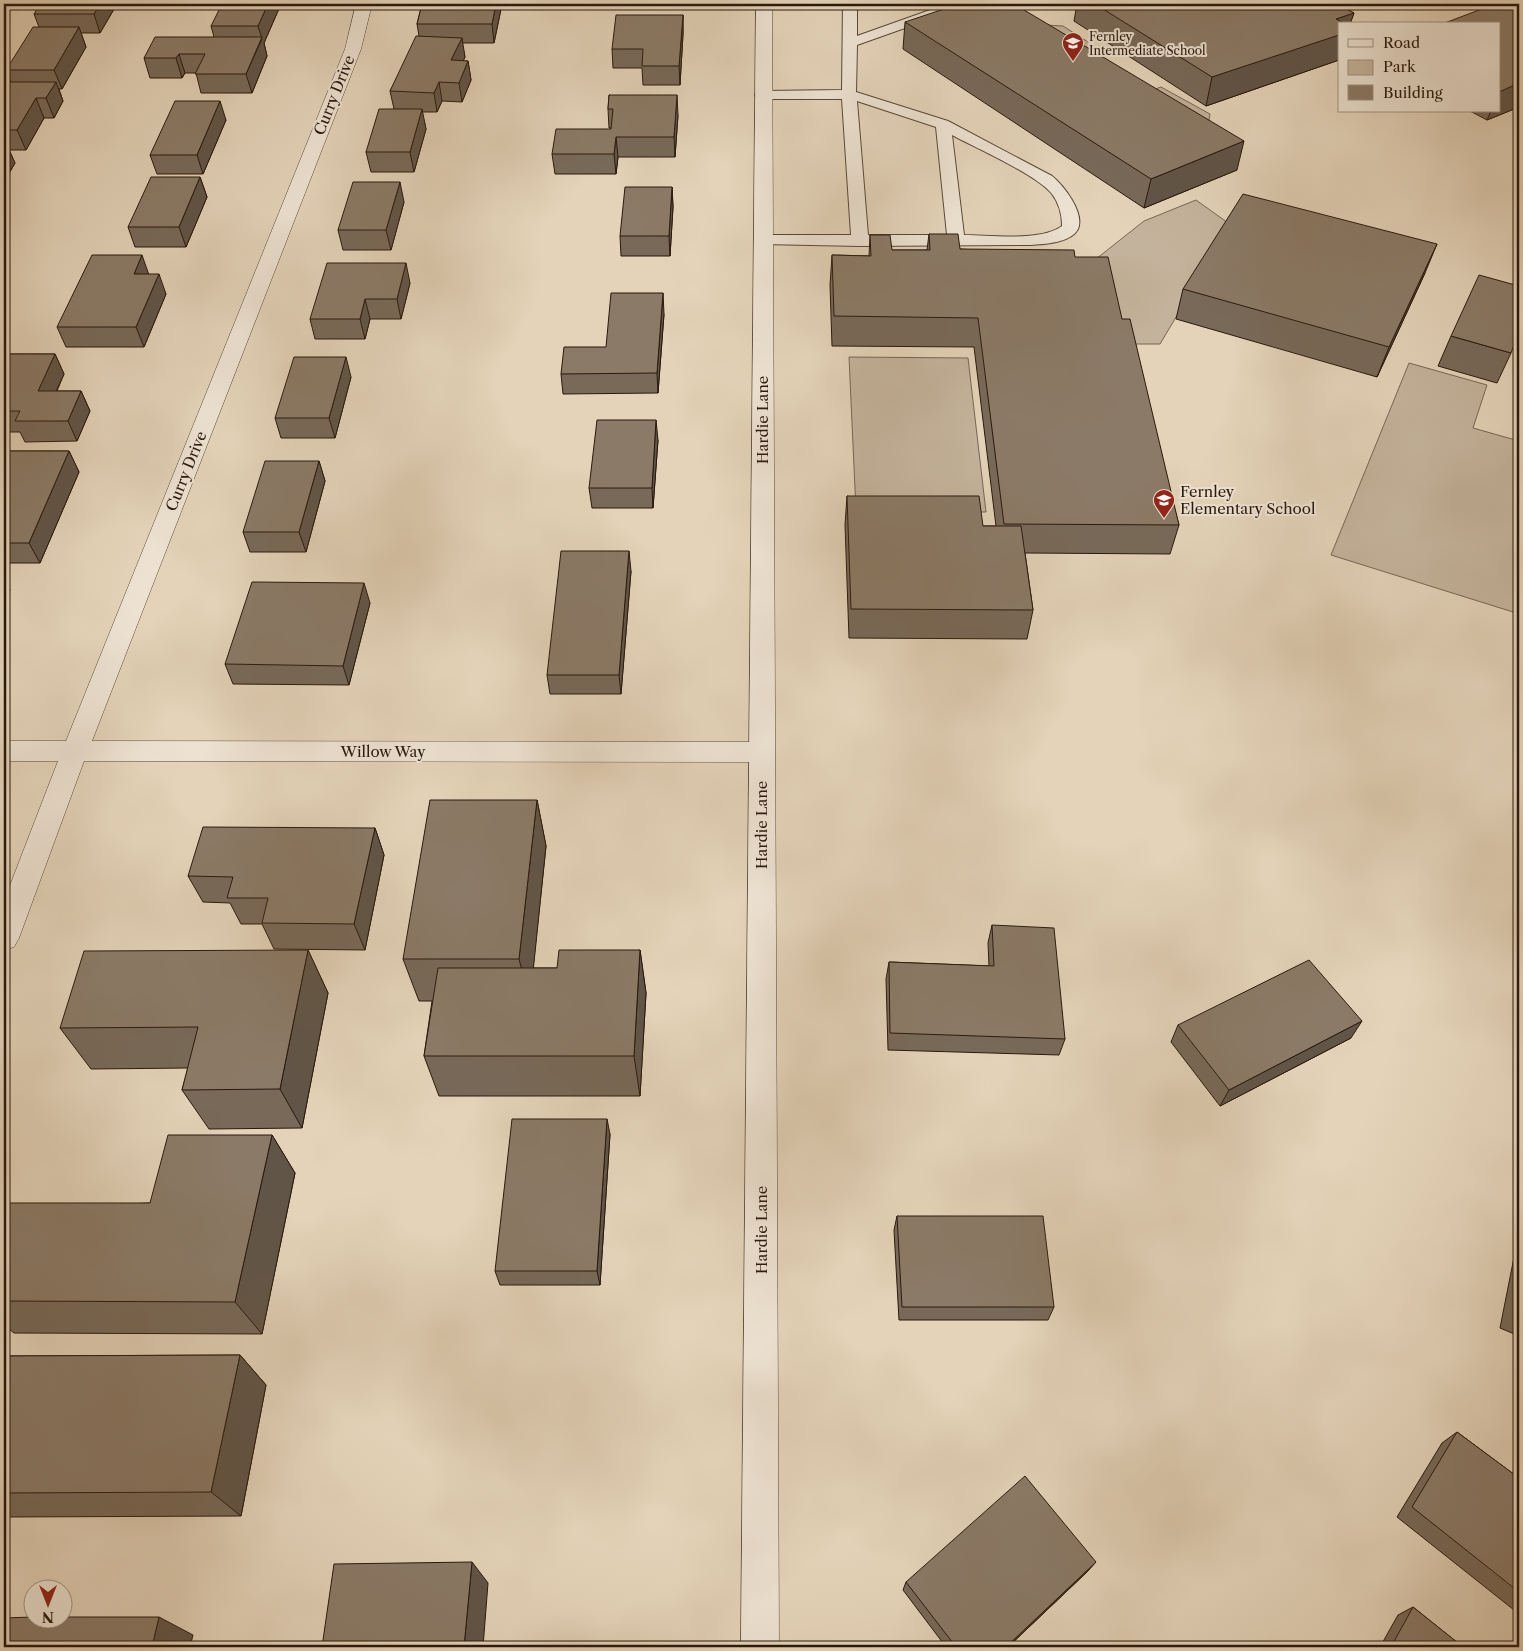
<svg xmlns="http://www.w3.org/2000/svg" width="1523" height="1651" font-family="'Libre Caslon Text',serif">
<style>
.green{fill:#c4b39c;stroke:#765}
.lines{fill:none;stroke-linecap:round;stroke-linejoin:round}
.service-casing{stroke:#584839;stroke-width:2}
.minor-casing{stroke:#584839;stroke-width:1}
.tertiary-casing{stroke:#584839;stroke-width:1}
.service{fill:#ede2d2;fill-rule:evenodd}
.minor{fill:#ede2d2;fill-rule:evenodd}
.tertiary{fill:#ede2d2;fill-rule:evenodd}
.wall{fill:#786959;stroke:#2a190e}
.shaded-wall{fill:#615548;stroke:#2a190e}
.building{fill:#8b7a67;stroke:#2a190e}
.labels{text-anchor:middle;dominant-baseline:central;stroke-width:4;stroke-linejoin:round;paint-order:stroke}
.far-poi-label{font-size:12px;fill:#2a190e;stroke:#ede2d2;text-anchor:start}
.street-label{font-size:15px;fill:#2a190e;stroke:#ede2d2}
.poi-label{font-size:15px;fill:#2a190e;stroke:#ede2d2;text-anchor:start}
</style>
<rect width="100%" height="100%" fill="#e4d3b9"/>
<filter id="stains"><feTurbulence type="fractalNoise" baseFrequency=".004" numOctaves="4"/><feColorMatrix values="0 0 0 0 .2 0 0 0 0 .09 0 0 0 0 .02 0 0 0 .5 -.17"/></filter>
<radialGradient id="worn" r=".72"><stop offset=".6" stop-color="#630" stop-opacity="0"/><stop offset="1" stop-color="#630" stop-opacity=".3"/></radialGradient>
<path class="green" d="M1013 23 1063 26 1099 49 1072 59Z
M1161 87 1210 114 1206 140 1133 97Z
M1196 200 1231 225 1160 344H1115L1096 259 1144 221Z
M849 357 968 358 986 512 856 511Z
M1409 363 1487 385 1473 428 1519 441V590L1513 612 1331 555Z"/>
<g class="lines">
<g class="service-casing">
<path id="service" d="M843 4H857V36L947 4H966L964 7 857 45 856 92 948 121 1052 176C1063 185 1085 212 1078 229 1071 243 1044 244 1031 245L860 246 756 244 754 240 756 236 762 235H851L842 99H762L757 98 755 95 757 92 762 91 842 90ZM857 101 936 127 947 235H868ZM952 135C976 148 1037 175 1052 194 1059 203 1062 215 1062 226 1040 242 990 235 964 235Z"/>
</g>
<g class="minor-casing">
<path id="minor" d="M356 4H372L361 49 92 741 762 742 771 745 775 752 771 759 762 762 84 761 19 938 14 947 4 950V901L58 761H4V741H66L345 49Z"/>
</g>
<g class="tertiary-casing">
<path id="tertiary" d="M756 4H772L779 1647H741Z"/>
</g>
<use href="#service" class="service"/>
<use href="#minor" class="minor"/>
<use href="#tertiary" class="tertiary"/>
</g>
<path class="wall" d="M117 4 100 33H81L86 47 62 89H59L63 101 54 118H44L26 150H9L15 163 4 182V82H11L6 70 39 27 34 14Z
M281 4 264 43 267 56 252 93H201L196 73H185L182 78H150L144 58 214 37 211 26Z
M422 4H502L494 43H462L465 57 463 61H468L471 80 462 102 442 101 437 112H422L426 129 414 172H371L366 152 394 109 390 91 419 36 417 24Z
M1077 4H1337L1354 13 1350 24H1339V60L1206 106 1074 21Z
M683 15V34L680 85H643L642 68H613L612 49Z
M905 22 1237 170 1144 208 903 49Z
M609 95 678 115 675 157H618L616 174H555L552 154 611 129V128H609L608 109Z
M1519 107 1487 120 1470 111H1499Z
M226 120 203 174H157L150 155Z
M200 177 207 197 186 247H135L128 227Z
M672 187 673 207 670 256H621L620 236Z
M404 202 391 250H343L338 230Z
M929 234 960 249 1075 257 1122 319 1179 525 1170 554 1025 553 1033 610 1027 639 849 638 845 525 847 496 983 526H996L974 347 832 346 830 285 832 255 869 256 870 235 892 250H927Z
M1425 273 1377 377 1176 319 1183 289Z
M149 274 166 294 144 347H66L57 327Z
M410 283 401 319H370L365 339H315L310 319Z
M664 314 658 393 563 394 561 374Z
M1451 336 1511 353 1497 383 1438 366Z
M4 354H55L64 374 57 391H81L90 411 77 441 25 442 20 432H4Z
M351 377 335 438H281L275 418Z
M658 440 653 508H592L589 488Z
M4 451H69L79 472 40 563H4Z
M319 461 325 481 306 552H250L243 532Z
M631 571 621 694H550L547 675Z
M370 603 349 685 233 684 225 664Z
M537 800 546 846 533 968H557L640 950 646 993 640 1096H439L424 1056 432 1001H419L403 959Z
M375 828 384 855 365 950 274 949 262 924H241L230 903 203 902 188 876Z
M992 925 1065 1039 1059 1055 888 1050 886 979 889 962 989 966 988 943Z
M308 950 328 993 302 1128 209 1129 182 1090 188 1068 91 1069 60 1028Z
M1178 1025 1351 1038 1220 1106 1171 1042Z
M610 1134 600 1285H500L495 1271Z
M272 1135 295 1173 262 1334 14 1333 4 1325V1209L150 1203Z
M897 1216 1054 1307 1048 1320H899L894 1230Z
M1519 1232V1336L1500 1328Z
M240 1355 266 1385 241 1516 4 1517V1356Z
M1457 1432 1519 1478V1614L1397 1517 1442 1443Z
M1088 1571 1008 1647H946L903 1590 906 1582Z
M1413 1607 1463 1647H1380L1398 1615Z"/>
<path class="shaded-wall" d="M100 4H117L100 33 94 14Z
M268 4H281L264 43 267 56 252 93 246 74 262 39 258 26Z
M496 4H502L494 43 492 24Z
M1354 13 1350 24H1339V60L1206 106 1212 77 1336 19Z
M683 15V34L680 85 679 66Z
M79 27 86 47 62 89 54 70Z
M462 38 465 57 454 80 451 60Z
M179 54 185 73 182 78 176 58Z
M468 61 471 80 462 102 459 83Z
M56 82 63 101 54 118 46 98Z
M439 82 442 101 437 112 434 93Z
M1519 83V107L1487 120 1491 111H1499V92Z
M677 95 678 115 675 157 674 137Z
M36 98 44 118 26 150 17 130Z
M220 101 226 120 203 174 197 155Z
M422 109 426 129 414 172 410 152Z
M616 137 618 157 616 174 614 154Z
M1244 141 1237 170 1144 208 1151 179Z
M6 143 15 163 4 182V148Z
M200 177 207 197 186 247 179 227Z
M400 182 404 202 391 250 386 230Z
M672 187 673 207 670 256 669 236Z
M1437 244 1425 273 1377 377 1389 347Z
M142 255 149 275 134 274Z
M406 263 410 283 401 319 397 299Z
M159 274 166 294 144 347 136 327Z
M663 293 664 314 658 393 657 373Z
M365 299 370 319 365 339 360 319Z
M55 354 64 374 47 411 38 391Z
M346 357 351 377 335 438 329 418Z
M81 391 90 411 77 441 68 421Z
M656 420 658 440 653 508 652 488Z
M69 451 79 472 40 563 29 543Z
M319 461 325 481 306 552 299 532Z
M629 551 631 571 621 694 619 675Z
M4 580 10 590 4 603Z
M364 583 370 603 349 685 343 666Z
M537 800 546 846 530 1001 519 959Z
M375 828 384 855 365 950 354 924Z
M308 950 328 993 302 1128 280 1089Z
M640 950 646 993 640 1096 634 1056Z
M1362 1021 1351 1038 1220 1106 1229 1090Z
M607 1119 610 1134 600 1285 597 1271Z
M272 1135 295 1173 262 1334 235 1302Z
M240 1355 266 1385 241 1516 211 1492Z
M472 1562 488 1583 483 1647H464Z
M1096 1562 1088 1571 1008 1647H1006Z
M159 1617 193 1635 190 1647H152Z"/>
<path class="building" d="M40 4H100L94 14H34Z
M222 4H268L258 26H211Z
M422 4H496L492 24H417Z
M959 4H1014L1244 141 1151 179 905 22Z
M1095 4H1337L1354 13 1336 19 1345 24H1339V35L1212 77Z
M1495 4H1519V83L1499 92V24H1442Z
M616 15H683L679 66H642L643 49H612Z
M33 27H79L54 70H6Z
M416 36 462 38 451 60 468 61 459 83 439 82 434 93 390 91Z
M155 37H262L246 74H195L205 54H179L176 58H144Z
M4 82H56L46 98H36L17 130H4Z
M609 95H677L674 137H616L614 154H552L556 129H611L613 109H608Z
M175 101H220L197 155H150Z
M379 109H422L410 152H366Z
M151 177H200L179 227H128Z
M353 182H400L386 230H338Z
M625 187H672L669 236H620Z
M1243 194 1437 244 1389 347 1183 289Z
M929 234H958L960 249 1074 250 1075 257H1108L1122 319H1130L1179 525 1004 524 978 318 834 316 832 255 871 256 870 235H890L892 250H930Z
M92 255H142L134 274H159L136 327H57Z
M327 263H406L397 299H365L360 319H310Z
M1479 275 1519 286V332L1511 353 1451 336Z
M611 293H663L657 373 561 374 564 347H606Z
M4 354H55L38 391H81L68 421H15L20 411H4Z
M294 357H346L329 418H275Z
M597 420H656L652 488H589Z
M4 451H69L29 543H4Z
M265 461H319L299 532H243Z
M847 496H979L983 526H1021L1033 610 851 609Z
M561 551H629L619 675H547Z
M252 582 364 583 343 666 225 664Z
M430 800H537L519 959H403Z
M203 827 375 828 354 924 262 923 268 898H227L233 877 188 876Z
M992 925 1054 928 1065 1039 890 1033 889 962 994 966Z
M308 950 280 1089 182 1090 198 1027 60 1028 84 951Z
M559 950H640L634 1056H424L438 968H557Z
M1309 960 1362 1021 1229 1090 1178 1025Z
M512 1119H607L597 1271H495Z
M168 1135H272L235 1302 4 1301V1209L6 1203H150Z
M897 1216H1043L1054 1307H902Z
M1519 1295V1316L1515 1315Z
M240 1355 211 1492 4 1493V1356Z
M1457 1432 1519 1478V1592L1412 1507Z
M1025 1476 1096 1562 1006 1647H956L906 1582Z
M472 1562 464 1647H322L334 1564Z
M1413 1607 1463 1647H1391Z
M32 1617V1618H62V1617H159L152 1647H4V1618Z"/>
<defs>
<g id="school-pin" transform="scale(1.125)"><path d="M0 17L-7.5 6A9.5 9.5 0 1 1 7.5 6Z" fill="#8f2418" stroke="#ede2d2"/><path d="M0-5L7-2L0 1L-7-2ZM-4 1L0 2.5L4 1V4Q0 6-4 4Z" fill="#fff"/></g>
</defs>
<g fill-rule="evenodd">
<use href="#school-pin" x="1073" y="43"/>
<use href="#school-pin" x="1164" y="500"/>
</g>
<g class="labels">
<g class="far-poi-label">
<text x="1089" y="36">Fernley<tspan x="1089" dy="14">Intermediate School</tspan></text>
</g>
<g class="street-label">
<text transform="translate(334 95) rotate(-68)">Curry Drive</text>
<text transform="translate(762 420) rotate(-90)">Hardie Lane</text>
<text transform="translate(186 471) rotate(-68)">Curry Drive</text>
<text x="383" y="751">Willow Way</text>
<text transform="translate(761 825) rotate(-90)">Hardie Lane</text>
<text transform="translate(761 1230) rotate(-90)">Hardie Lane</text>
</g>
<g class="poi-label">
<text x="1180" y="491">Fernley<tspan x="1180" dy="17">Elementary School</tspan></text>
</g>
</g>
<rect width="1523" height="1651" fill="none" stroke="#e4d3b9" stroke-width="20"/>
<rect x="5" y="5" width="1513" height="1641" fill="none" stroke="#2a190e" stroke-width="2.5"/>
<rect x="10" y="10" width="1503" height="1631" fill="none" stroke="#2a190e"/>
<rect x="1338" y="22" width="162" height="90" fill="#ede2d2" stroke="#9f9284"/>
<rect x="1348" y="39" width="25" height="8" fill="#ede2d2" stroke="#9f9284"/>
<text x="1383" y="48" font-size="15" fill="#2a190e">Road</text>
<rect x="1348" y="60" width="25" height="15" fill="#c4b39c" stroke="#9f9284"/>
<text x="1383" y="72" font-size="15" fill="#2a190e">Park</text>
<rect x="1348" y="85" width="25" height="15" fill="#8b7a67" stroke="#9f9284"/>
<text x="1383" y="98" font-size="15" fill="#2a190e">Building</text>
<g transform="translate(48 1604) rotate(180)"><circle r="24" fill="#ede2d2" stroke="#9f9284"/>
<path d="M0-4L9 19L0 12L-9 19Z" fill="#8f2418"/>
<text y="-8" font-size="14" font-weight="bold" text-anchor="middle" fill="#2a190e">N</text>
</g>
<rect width="100%" height="100%" filter="url(#stains)"/>
<rect width="100%" height="100%" fill="url(#worn)"/>
</svg>
